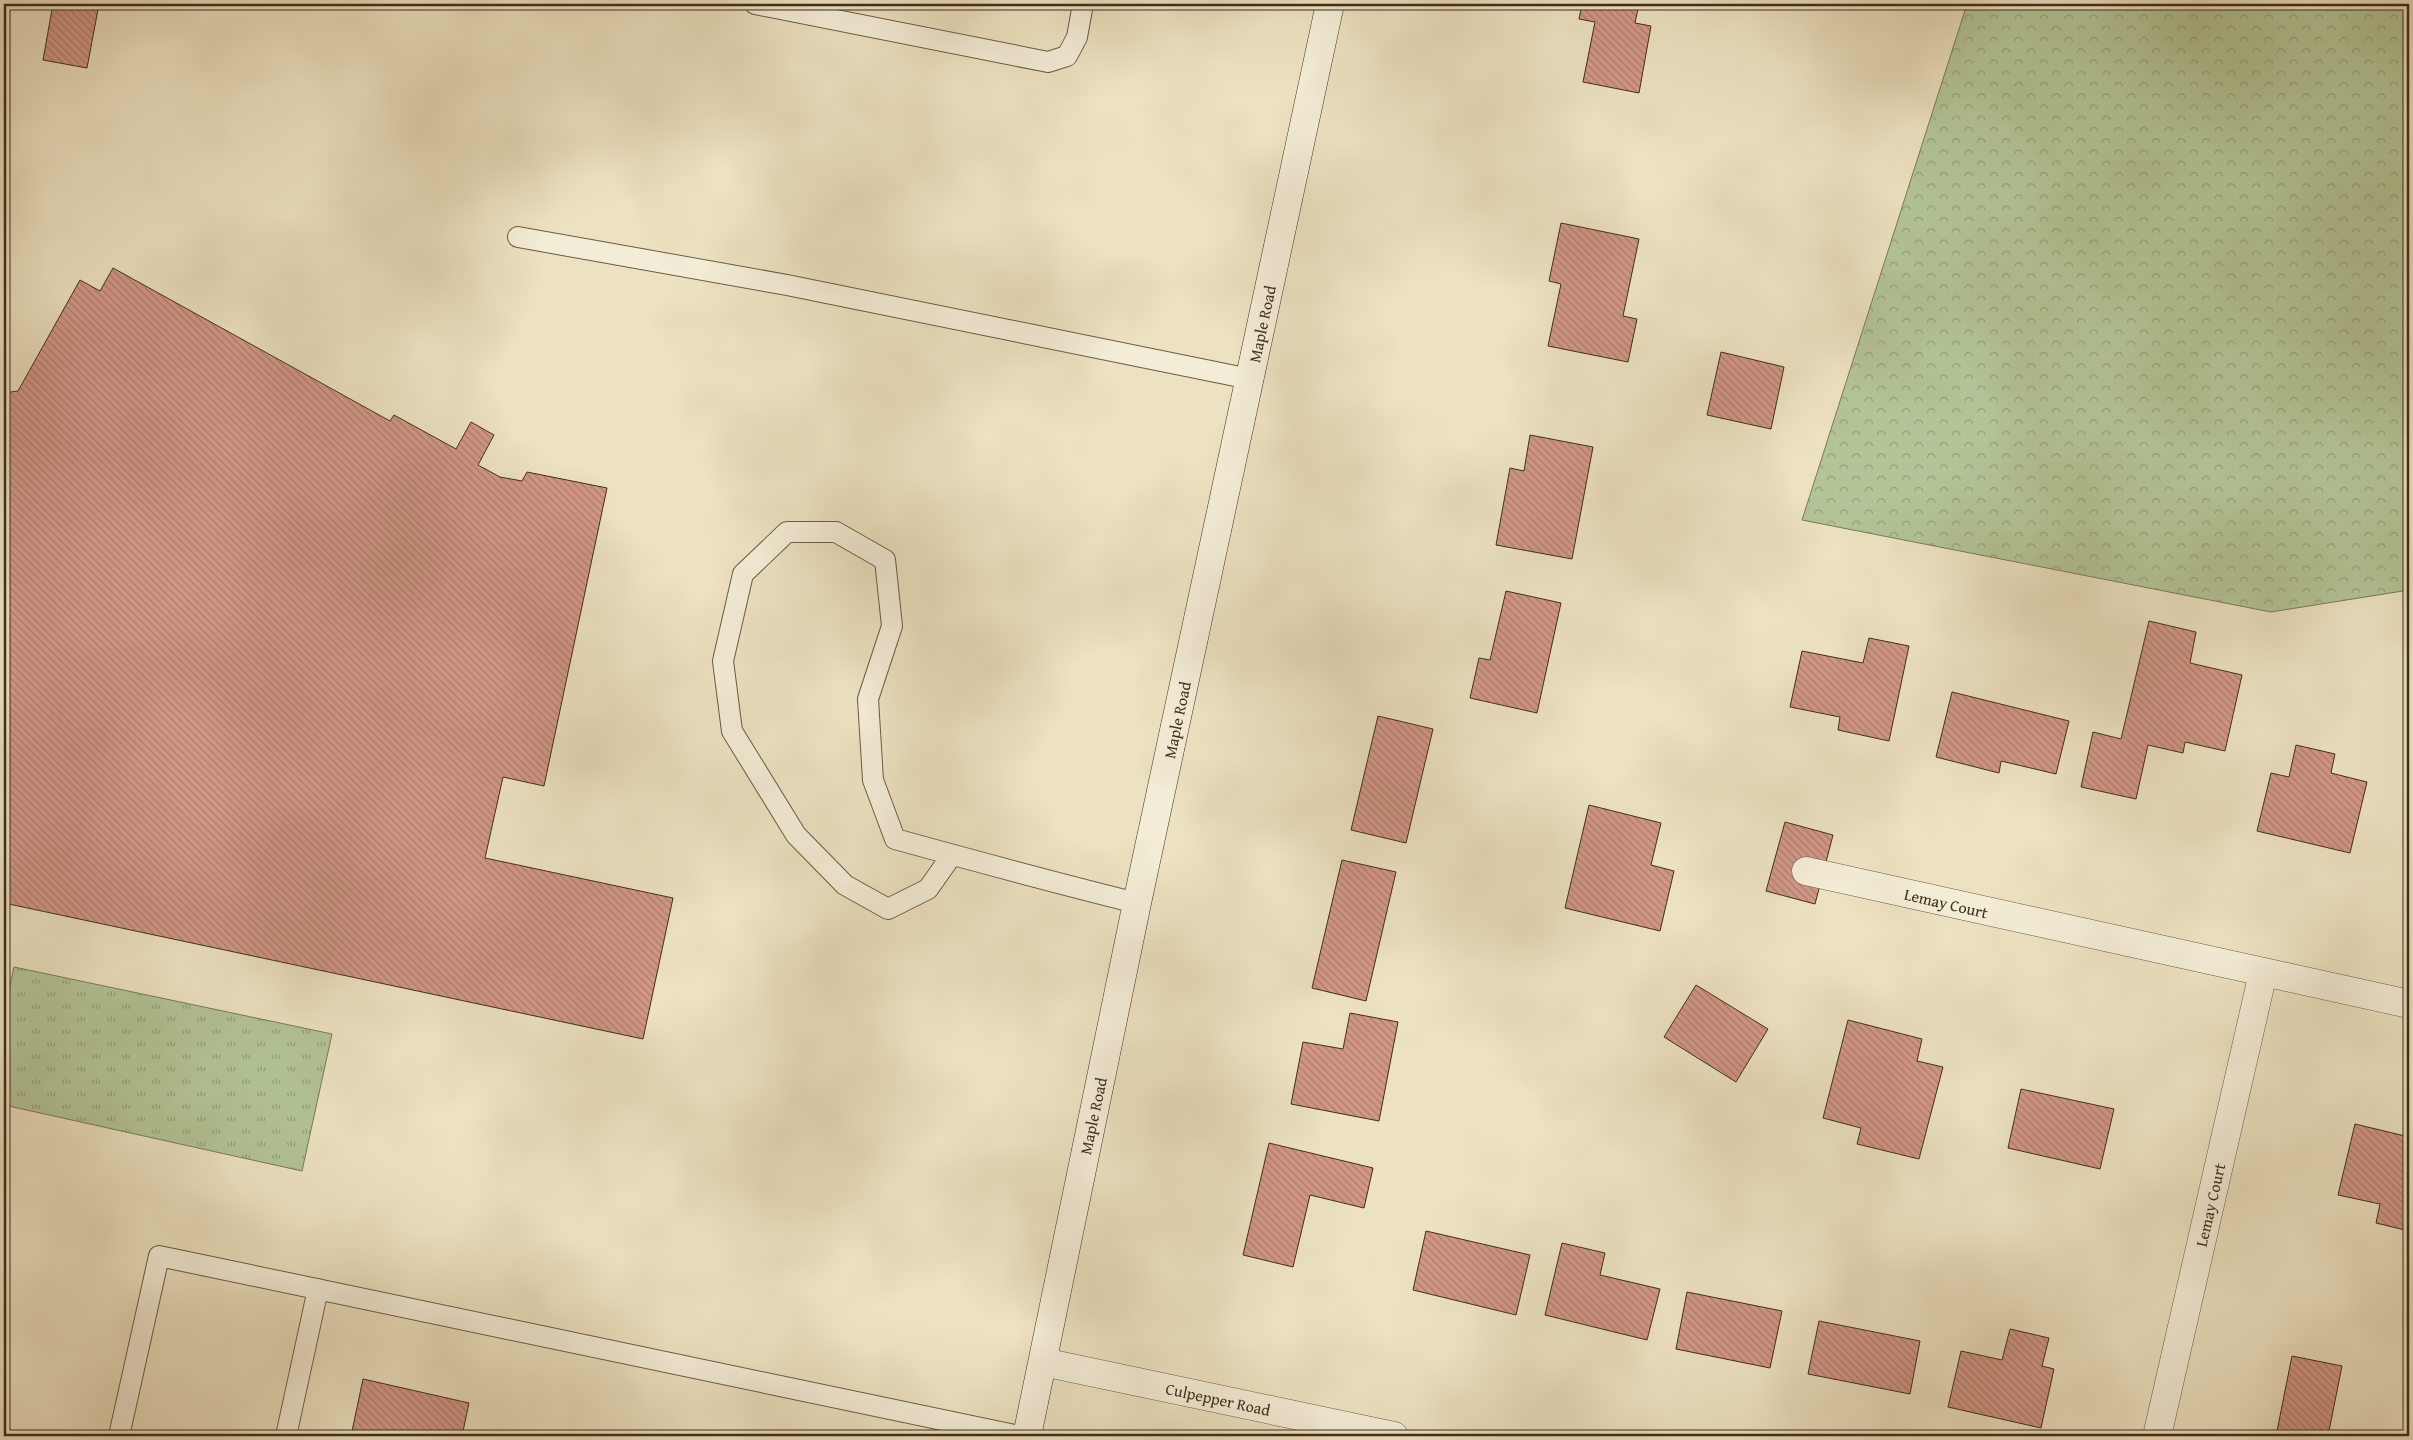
<svg xmlns="http://www.w3.org/2000/svg" width="2413" height="1440" font-family="'Gentium Book Plus',serif">
<style>
.grass{fill:url(#grass-tufts);stroke:#797a58}
.forest{fill:url(#forest-crowns);stroke:#797a58}
.building{fill:url(#building-back-hatch);stroke:#3f2f1a}
.lines{fill:none;stroke-linecap:round;stroke-linejoin:round}
.lane-casing{stroke:#6a5c44;stroke-width:22}
.street-casing{stroke:#6a5c44;stroke-width:29}
.secondary-casing{stroke:#3f2f1a;stroke-width:29}
.lane{stroke:#f3ecd6;stroke-width:20}
.street{stroke:#f3ecd6;stroke-width:28}
.secondary{stroke:#f3ecd6;stroke-width:28}
.labels{text-anchor:middle;dominant-baseline:central;stroke-width:4.5;stroke-linejoin:round;paint-order:stroke}
.street-label{font-size:16px;fill:#3f2f1a;stroke:#f3ecd6}
</style>
<defs>
<pattern id="grass-tufts" width="24" height="20" patternUnits="userSpaceOnUse" patternTransform="scale(1.25)"><rect width="24" height="20" fill="#b3c496"/><path d="M3 7l-1-3M5 7V3M7 7l1-3M15 17l-1-3M17 17v-4M19 17l1-3" fill="none" stroke="#93a07a"/></pattern>
<pattern id="forest-crowns" width="20" height="18" patternUnits="userSpaceOnUse" patternTransform="scale(1.25)"><rect width="20" height="18" fill="#b3c496"/><path d="M2 6a3 3 0 1 1 6 0M12 15a3 3 0 1 1 6 0" fill="none" stroke="#93a07a"/></pattern>
<pattern id="building-back-hatch" width="6" height="6" patternUnits="userSpaceOnUse" patternTransform="scale(1.25)"><rect width="6" height="6" fill="#d29787"/><path d="M-1 5l2 2M0 0l6 6M5-1l2 2" fill="none" stroke="#ac7c6e"/></pattern>
</defs>
<rect width="100%" height="100%" fill="#ece1c0"/>
<filter id="stains"><feTurbulence type="fractalNoise" baseFrequency=".004" numOctaves="4"/><feColorMatrix values="0 0 0 0 .2 0 0 0 0 .09 0 0 0 0 .02 0 0 0 .5 -.17"/></filter>
<radialGradient id="worn" r=".72"><stop offset=".6" stop-color="#630" stop-opacity="0"/><stop offset="1" stop-color="#630" stop-opacity=".3"/></radialGradient>
<path class="grass" d="M14 967 332 1034 302 1171 4 1105V1013Z"/>
<path class="forest" d="M1967 4H2409V590L2271 612 1802 520Z"/>
<path class="building" d="M53 4H99L87 68 43 60Z
M1582 4H1639L1635 23 1651 26 1639 93 1583 82 1595 22 1579 19Z
M1561 223 1639 239 1623 316 1637 319 1628 362 1548 346 1561 284 1549 281Z
M113 268 390 421 394 415 456 449 471 422 494 435 478 465 500 477 522 481 527 472 607 488 544 786 503 777 485 858 673 898 643 1039 4 903V393L18 391 80 280 100 291Z
M1721 352 1784 367 1771 429 1707 415Z
M1530 435 1593 447 1572 559 1496 545 1510 468 1524 471Z
M1506 591 1561 603 1537 713 1470 698 1479 658 1490 660Z
M2149 621 2196 632 2190 663 2242 675 2225 751 2185 742 2183 753 2148 745 2136 799 2081 787 2093 732 2121 739Z
M1869 638 1909 646 1889 741 1838 730 1840 717 1790 707 1802 651 1863 663Z
M1952 692 2069 721 2056 774 2001 761 1999 773 1936 757Z
M1378 716 1433 729 1406 843 1351 830Z
M2296 745 2335 754 2331 773 2367 782 2350 853 2257 831 2271 773 2289 777Z
M1589 805 1661 823 1651 865 1674 871 1660 931 1565 908Z
M1785 822 1833 835 1815 904 1766 891Z
M1342 860 1396 872 1366 1001 1312 988Z
M1696 985 1768 1029 1736 1082 1664 1037Z
M1350 1013 1398 1022 1379 1121 1291 1104 1303 1042 1343 1049Z
M1848 1020 1922 1039 1917 1061 1943 1067 1919 1159 1857 1144 1861 1128 1823 1118Z
M2021 1089 2114 1109 2100 1169 2008 1148Z
M2355 1124 2409 1137V1231L2376 1223 2380 1204 2338 1195Z
M1269 1143 1373 1168 1364 1208 1310 1195 1293 1267 1243 1255Z
M1426 1231 1530 1255 1516 1315 1413 1290Z
M1562 1243 1605 1253 1600 1275 1660 1289 1647 1340 1545 1315Z
M1687 1292 1782 1311 1770 1368 1676 1349Z
M1819 1321 1920 1341 1910 1394 1808 1374Z
M2010 1329 2049 1338 2042 1366 2054 1369 2041 1428 1948 1407 1961 1351 2002 1360Z
M2292 1356 2342 1366 2329 1431 2341 1433 2340 1436H2276Z
M363 1379 469 1403 462 1436H351Z"/>
<g class="lines">
<g class="lane-casing">
<path id="lane" d="M755 4 1048 62 1067 56 1077 37 1083 4
M518 237 787 285 1250 379
M952 855 928 889 888 909 845 885 796 835 732 731 723 661 743 574 787 532H836L885 560 892 626 868 699 873 780 895 839C975 861 1056 883 1137 903
M119 1436 159 1256 1019 1436
M286 1436 318 1289"/>
</g>
<g class="street-casing">
<path id="street" d="M1806 871 2409 1004
M1043 1362 1394 1436
M2157 1436 2263 973"/>
</g>
<g class="secondary-casing">
<path id="secondary" d="M1027 1436 1137 903 1330 4"/>
</g>
<use href="#lane" class="lane"/>
<use href="#street" class="street"/>
<use href="#secondary" class="secondary"/>
</g>
<g class="labels">
<g class="street-label">
<text transform="translate(1262 324) rotate(-78)">Maple Road</text>
<text transform="translate(1177 720) rotate(-78)">Maple Road</text>
<text transform="translate(1946 903) rotate(13)">Lemay Court</text>
<text transform="translate(1093 1116) rotate(-78)">Maple Road</text>
<text transform="translate(2210 1205) rotate(-77)">Lemay Court</text>
<text transform="translate(1218 1399) rotate(12)">Culpepper Road</text>
</g>
</g>
<rect width="2413" height="1440" fill="none" stroke="#ece1c0" stroke-width="20"/>
<rect x="5" y="5" width="2403" height="1430" fill="none" stroke="#3f2f1a" stroke-width="2.5"/>
<rect x="10" y="10" width="2393" height="1420" fill="none" stroke="#3f2f1a"/>
<rect width="100%" height="100%" filter="url(#stains)"/>
<rect width="100%" height="100%" fill="url(#worn)"/>
</svg>
